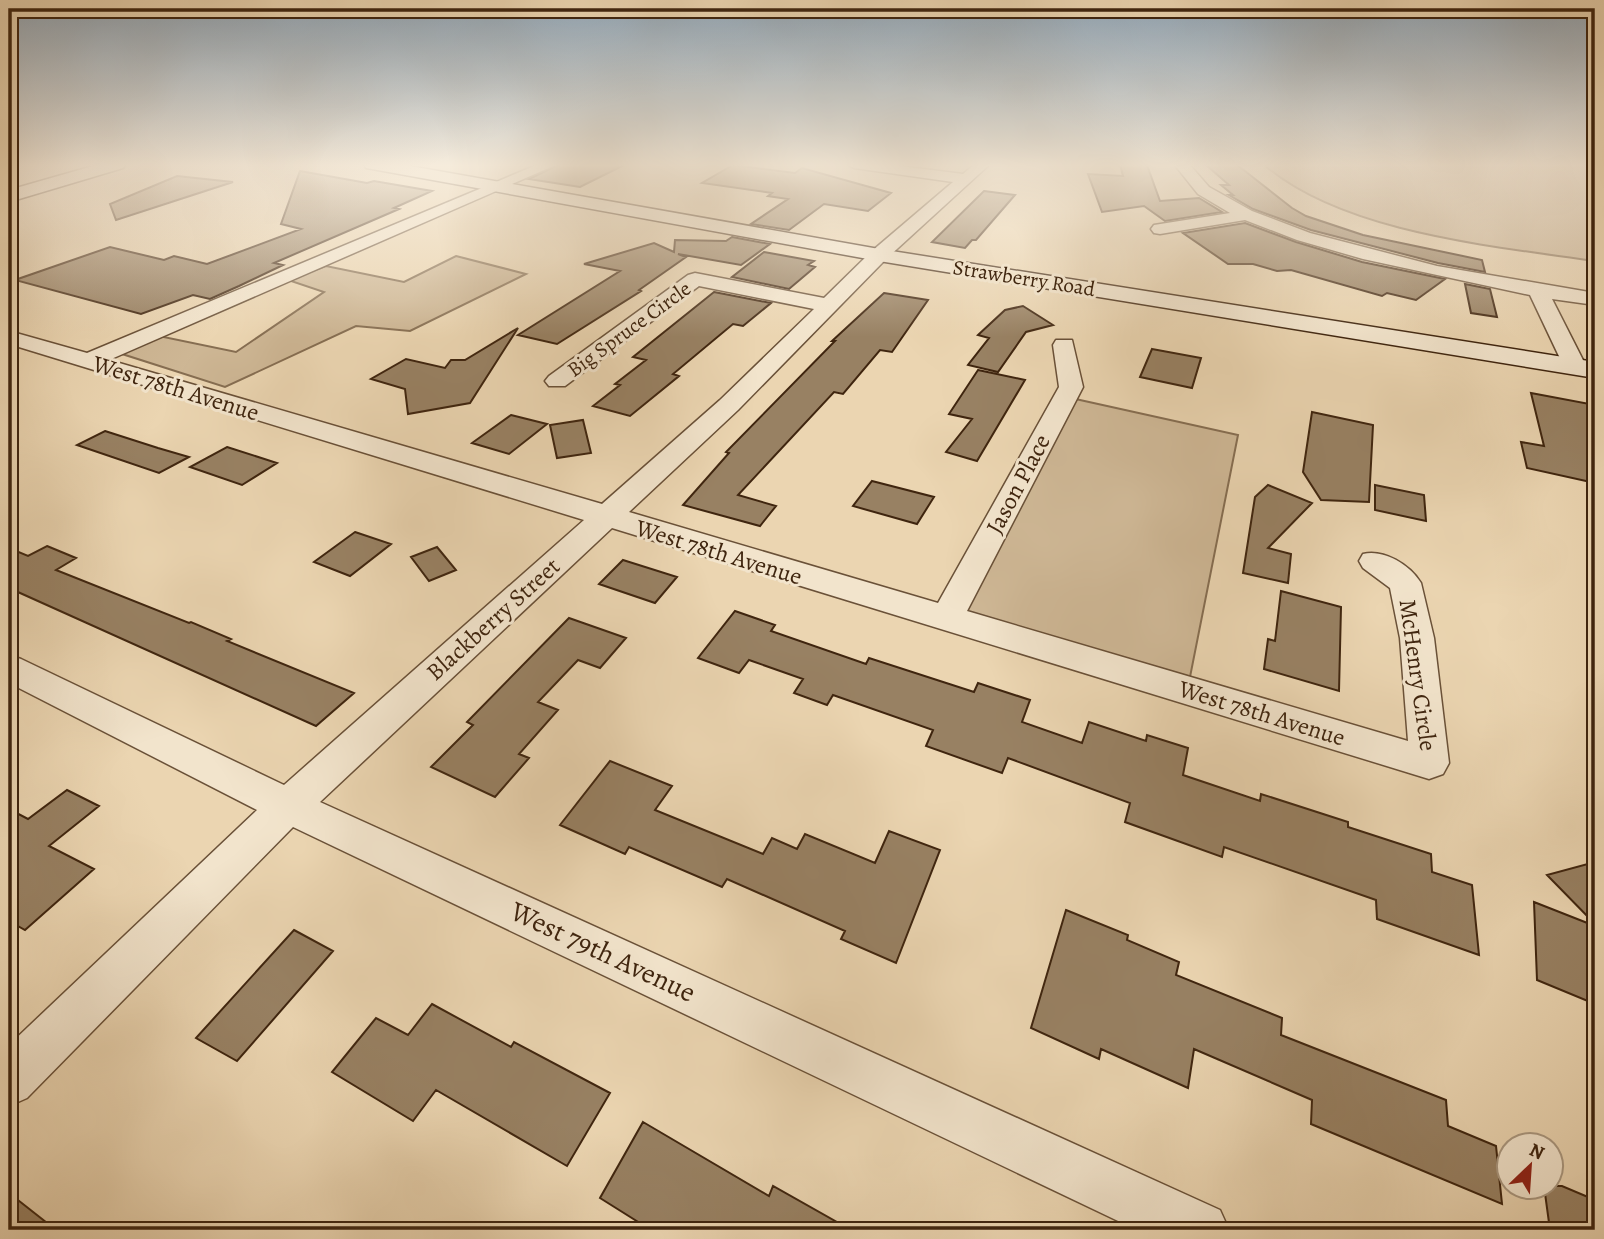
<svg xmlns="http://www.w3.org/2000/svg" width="1604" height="1239" font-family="Alegreya,serif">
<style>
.green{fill:#ceb795;stroke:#866e52;stroke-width:2}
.building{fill:#988163;stroke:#3f250f;stroke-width:2}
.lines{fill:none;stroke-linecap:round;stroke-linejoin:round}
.street-casing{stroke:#6a5138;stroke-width:3}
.secondary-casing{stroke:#3f250f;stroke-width:3}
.street{fill:#f2e4cc;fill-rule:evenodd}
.secondary{fill:#f2e4cc;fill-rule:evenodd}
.labels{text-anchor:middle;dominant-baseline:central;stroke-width:6;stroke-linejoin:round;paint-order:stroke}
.far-street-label{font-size:21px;fill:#3f250f;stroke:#f2e4cc}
.street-label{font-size:24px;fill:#3f250f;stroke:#f2e4cc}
.near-street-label{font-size:28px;fill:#3f250f;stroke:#f2e4cc}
</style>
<rect width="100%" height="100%" fill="#ebd5b1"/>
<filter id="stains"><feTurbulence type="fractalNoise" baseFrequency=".00286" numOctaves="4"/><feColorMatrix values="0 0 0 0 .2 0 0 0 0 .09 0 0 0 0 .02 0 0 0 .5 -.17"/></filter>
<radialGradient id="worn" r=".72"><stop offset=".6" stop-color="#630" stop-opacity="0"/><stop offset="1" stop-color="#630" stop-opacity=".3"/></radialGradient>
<path class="green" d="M1263 164H1595V261C1492 246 1342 233 1263 164Z
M456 256 526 274 410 331 356 326 225 387 119 353 159 336 236 352 324 292 288 280 326 266 404 282Z
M1071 398 1238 435 1190 677 962 610Z"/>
<path class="building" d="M560 164H626L580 187 529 179Z
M1120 164 1147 165 1160 201 1199 198 1222 212 1165 221 1144 206 1102 212 1088 174 1123 176Z
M1205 164H1236L1292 208 1306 216 1363 235 1482 260 1485 272 1438 263 1311 230 1253 209 1229 195H1233L1221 185H1229Z
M733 165 795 173 802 168 891 193 868 211 824 204 789 230 751 224 788 199 768 196 772 193 702 183Z
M300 171 367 183 374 181 432 191 394 208 399 209 274 263 283 265 239 286 210 299 193 295 141 314 15 280 110 247 164 260 174 256 207 264 301 229 281 224Z
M177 176 233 182 116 220 110 204Z
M984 191 1015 195 976 240H972L965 248 932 242Z
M1245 223 1296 242 1362 262 1445 279 1416 300 1387 293 1382 296 1291 270 1277 271 1253 264H1228L1183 233Z
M732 237 770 244 741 265 678 254 686 257 639 290 641 291 557 344 518 335 620 271 584 264 654 243 674 252 675 240 726 241Z
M764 252 814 261 808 265 815 267 789 289 732 277Z
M1465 284 1490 289 1497 317 1471 313Z
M714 292 771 303 743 326 733 324 673 374 679 376 630 416 593 406 620 385 615 384 646 360 633 357Z
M884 293 928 300 892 352 880 350 843 394 834 392 738 495 776 506 760 526 683 505 729 453 726 452 835 341H832Z
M1023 306 1053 325 1026 332 998 372 968 365 989 338 978 335 1005 310Z
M518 328 470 403 408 414 405 389 371 379 406 359 445 368 451 360H465Z
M1152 349 1201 358 1192 388 1140 377Z
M978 370 1025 380 977 461 946 452 972 419 949 414Z
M1531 393 1595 405V483L1527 468 1521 442 1544 446Z
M1312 412 1373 425 1369 502 1321 500 1303 472Z
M511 415 547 424 509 454 472 443Z
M583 420 591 453 557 458 550 425Z
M105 431 158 448 189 457 159 473 77 445Z
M227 447 277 463 242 485 190 467Z
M872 481 934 497 917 524 853 506Z
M1268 485 1312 503 1268 548 1291 554 1288 583 1243 573 1255 497Z
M1375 485 1424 495 1426 521 1375 510Z
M355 532 391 544 350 576 314 562Z
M47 546 76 558 56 570 189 623 191 622 231 639 227 641 354 693 316 726 9 588V548L28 556Z
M437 547 456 570 429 581 411 557Z
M623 560 677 577 655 603 599 584Z
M1281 591 1341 607 1339 691 1264 669 1268 639 1275 641Z
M735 611 775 625 771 631 866 664 869 658 974 692 978 683 1030 700 1022 722 1082 743 1089 722 1146 741 1147 735 1188 748 1183 775 1260 801 1261 794 1348 822V827L1431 854 1432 872 1472 885 1479 955 1377 919 1376 900 1224 847 1222 857 1125 822 1130 803 1008 758 1002 773 926 746 933 730 833 695 827 705 794 693 803 679 749 660 739 673 698 658Z
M569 618 626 638 600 668 578 660 538 702 558 710 519 754 529 758 495 797 431 767 473 725 467 722Z
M610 761 672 786 655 810 763 854 772 838 797 849 805 834 875 863 889 831 940 850 896 963 841 939 845 931 727 879 722 887 629 847 625 854 560 825Z
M67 790 99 806 49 846 94 869 25 930 9 921V809L28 819Z
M1595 862V924L1547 875Z
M1534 902 1595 926V1004L1537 980Z
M1066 910 1128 935 1127 940 1179 962 1176 975 1282 1018 1281 1035 1446 1100 1448 1126 1496 1146 1502 1204 1311 1124 1312 1100 1194 1049 1188 1088 1101 1049 1099 1059 1031 1028Z
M294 930 333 951 237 1061 196 1038Z
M432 1004 511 1047 514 1042 610 1093 567 1166 436 1090 413 1121 332 1072 376 1018 408 1035Z
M643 1122 769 1196 773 1186 851 1230H651L600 1198Z
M1544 1186H1562L1595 1200V1230H1550Z
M9 1193 56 1230H9Z"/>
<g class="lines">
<g class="street-casing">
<path id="street" d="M539 164H558L109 360 602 504 720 400 814 309 699 286 565 386H549L545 381 549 376 688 275 695 273 824 298 872 251 953 182 854 168 847 164H884L963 174 975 164H990L886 259 738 410 629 512 938 603 1059 387 1053 345 1056 340H1072L1083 387 967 611 1408 741 1400 638 1390 588 1363 568 1359 561 1363 554C1384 549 1410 565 1421 583L1434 638 1449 763 1443 774 1429 779 612 528 320 802 1220 1210 1229 1230H1137L293 827 27 1098 9 1106V1045L257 810 9 683V655L21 659 284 785 584 520 9 344V331L87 353Z
M1174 164H1189L1209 187 1252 211 1310 233 1437 266 1595 293V305L1552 299 1586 366 1582 371H1566L1530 295 1363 259 1297 240 1245 220 1160 234 1154 233 1151 229 1154 225 1230 213 1198 194Z"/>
</g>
<g class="secondary-casing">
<path id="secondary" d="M100 164H126L123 168 9 202V190Z
M364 164H399L879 249 1595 362V378L879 261 372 169 366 168Z"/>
</g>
<use href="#street" class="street"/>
<use href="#secondary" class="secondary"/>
</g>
<linearGradient id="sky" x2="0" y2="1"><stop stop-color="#92a9bc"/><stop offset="0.49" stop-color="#f6ecdc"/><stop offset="1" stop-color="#f6ecdc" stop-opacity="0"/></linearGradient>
<rect width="1604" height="337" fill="url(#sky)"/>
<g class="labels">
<g class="far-street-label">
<text transform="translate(1024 278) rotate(9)">Strawberry Road</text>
<text transform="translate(629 329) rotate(-36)">Big Spruce Circle</text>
</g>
<g class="street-label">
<text transform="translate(176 388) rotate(17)">West 78th Avenue</text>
<text transform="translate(1018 484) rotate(-62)">Jason Place</text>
<text transform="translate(719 552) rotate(17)">West 78th Avenue</text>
<text transform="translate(493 619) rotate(-42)">Blackberry Street</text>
<text transform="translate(1418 675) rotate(82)">McHenry Circle</text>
<text transform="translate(1262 713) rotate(17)">West 78th Avenue</text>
</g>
<g class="near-street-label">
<text transform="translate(603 952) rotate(25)">West 79th Avenue</text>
</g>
</g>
<rect width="1604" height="1239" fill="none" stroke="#ebd5b1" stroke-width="35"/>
<rect x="10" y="10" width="1583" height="1218" fill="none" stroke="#3f250f" stroke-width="3.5"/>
<rect x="18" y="18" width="1569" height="1204" fill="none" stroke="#3f250f" stroke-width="2"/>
<g transform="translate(1530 1166) rotate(25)"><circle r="33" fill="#f2e4cc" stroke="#aa9880" stroke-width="2"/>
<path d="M0-5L12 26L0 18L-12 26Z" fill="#8f2418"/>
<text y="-10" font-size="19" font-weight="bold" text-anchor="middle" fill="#3f250f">N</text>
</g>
<rect width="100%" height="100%" filter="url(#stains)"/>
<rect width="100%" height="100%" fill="url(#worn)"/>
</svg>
